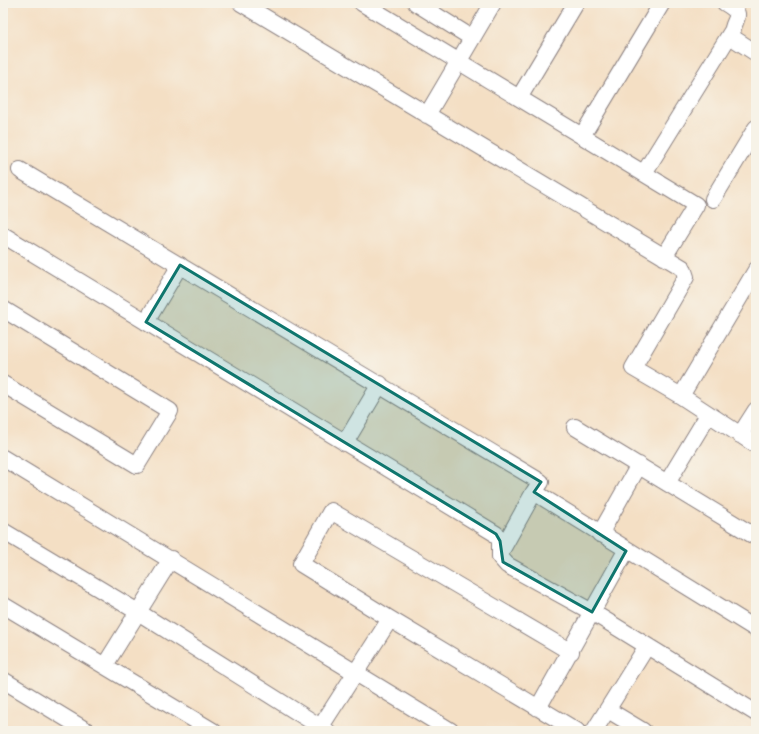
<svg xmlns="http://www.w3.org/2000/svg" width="759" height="734" font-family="Dekko,sans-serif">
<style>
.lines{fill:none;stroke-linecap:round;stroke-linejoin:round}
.street-casing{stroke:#8b8080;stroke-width:18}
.street{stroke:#fff;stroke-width:16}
.marked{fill:#0f766e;fill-opacity:0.2;stroke:#0f766e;stroke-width:3;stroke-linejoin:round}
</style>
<rect width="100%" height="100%" fill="#f7f3e8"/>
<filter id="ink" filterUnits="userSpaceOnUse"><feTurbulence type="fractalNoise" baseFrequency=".025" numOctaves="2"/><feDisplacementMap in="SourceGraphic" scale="8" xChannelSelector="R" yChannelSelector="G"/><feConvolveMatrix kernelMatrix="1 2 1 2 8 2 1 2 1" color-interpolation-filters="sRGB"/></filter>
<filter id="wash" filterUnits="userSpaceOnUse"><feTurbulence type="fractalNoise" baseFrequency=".012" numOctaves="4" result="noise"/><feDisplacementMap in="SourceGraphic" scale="16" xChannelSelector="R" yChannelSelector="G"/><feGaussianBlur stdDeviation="0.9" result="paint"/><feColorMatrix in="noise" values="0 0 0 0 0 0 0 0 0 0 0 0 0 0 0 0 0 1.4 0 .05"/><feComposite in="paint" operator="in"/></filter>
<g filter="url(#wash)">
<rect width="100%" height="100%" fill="#f4dfc4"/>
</g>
<g filter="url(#ink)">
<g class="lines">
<g class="street-casing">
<path id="street" d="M241 3 683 268 686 277 633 368 681 396 756 445
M362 3 696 205 664 257
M416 3 472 38
M725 3C750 17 728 20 733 38L756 53
M519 98 576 3
M427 115 493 3
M582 136 662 3
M20 170 541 482 534 492
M644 173 732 31
M713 199 756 128
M3 235 496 534 500 541V557L507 565 592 612 756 713
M3 309 170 411 137 465 3 384
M146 322 180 265
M681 396 756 270
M575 427 756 537
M740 435 756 410
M345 443 380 384
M3 458 451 731
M667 483 708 415
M3 531 138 612 327 731
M600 534 639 465
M500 553 534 492 756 629
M3 605 213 731
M571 652 331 511 301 564 390 619 577 731
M105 665 171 559
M3 680 87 731
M538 708 626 551
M608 710 643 731
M318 731 390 619
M594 731 647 646"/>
</g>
<use href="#street" class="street"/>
</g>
</g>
<path class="marked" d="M180 265 541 482 534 492 626 551 592 612 503 562 500 541 496 534 146 322Z"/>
<rect width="759" height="734" fill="none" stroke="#f7f3e8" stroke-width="16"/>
</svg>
